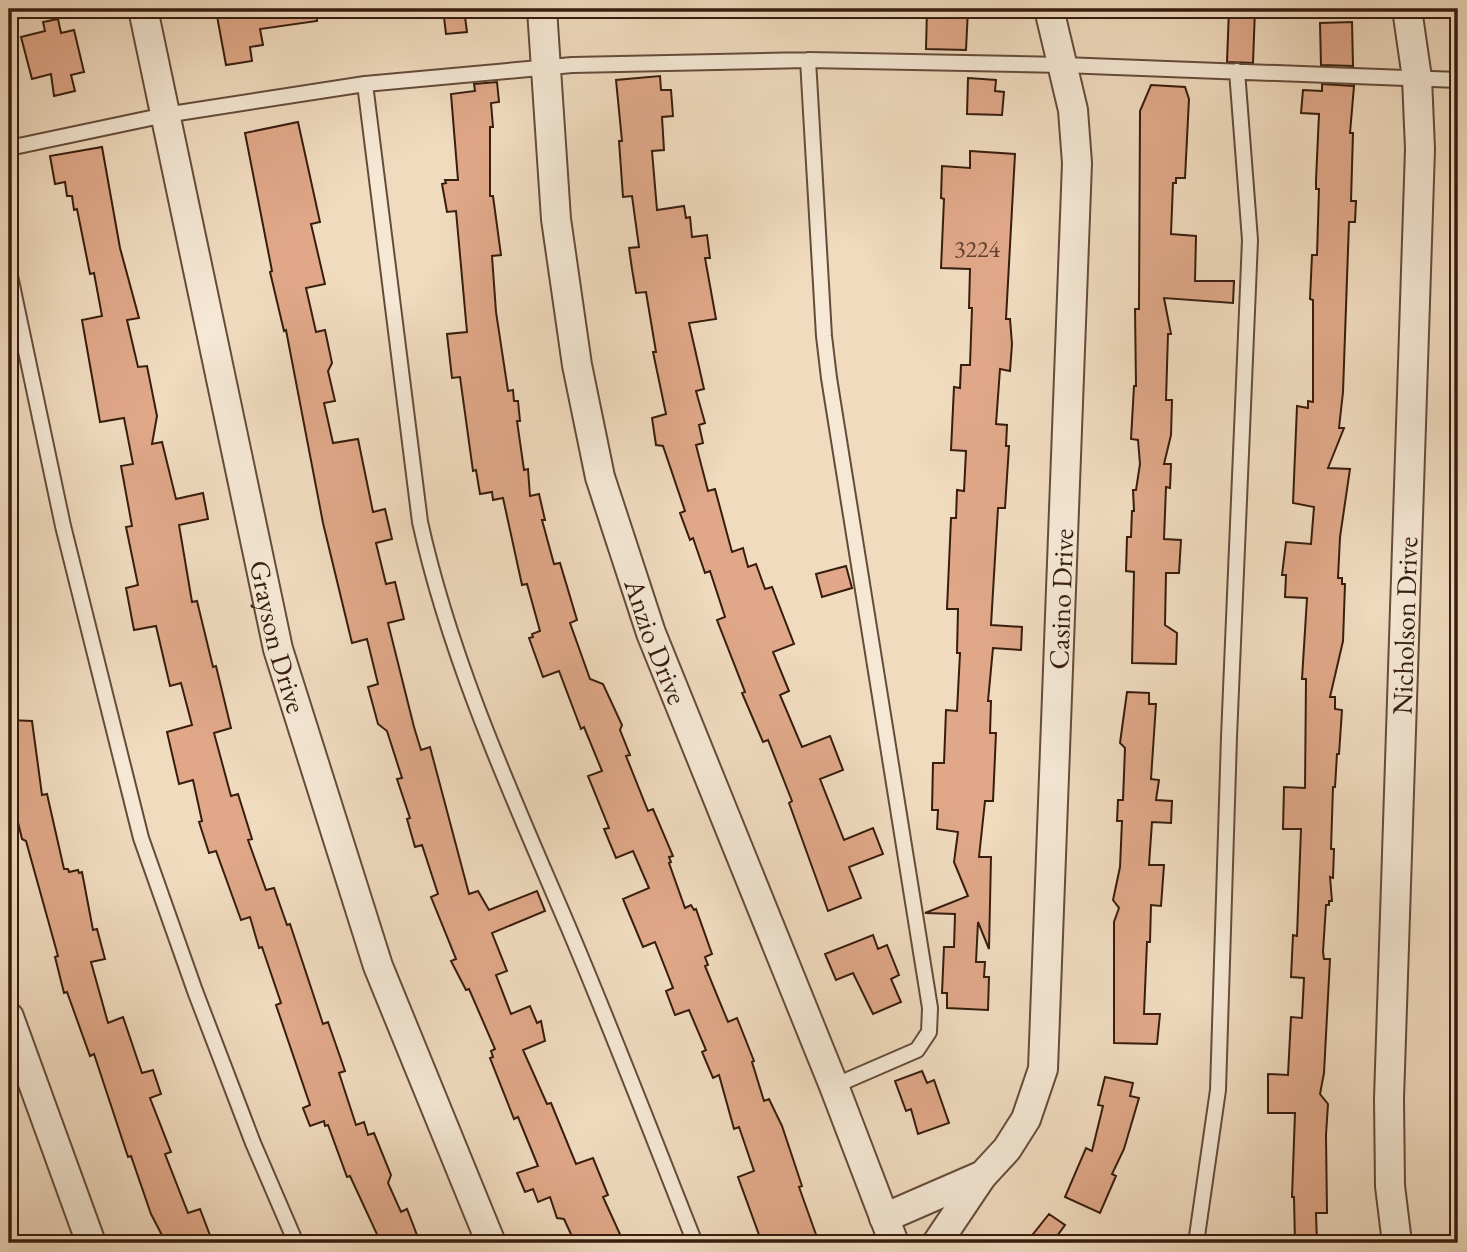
<svg xmlns="http://www.w3.org/2000/svg" width="1467" height="1252" font-family="'EB Garamond',serif">
<style>
.building{fill:#e0a889;stroke:#371d0e;stroke-width:2}
.lines{fill:none;stroke-linecap:round;stroke-linejoin:round}
.lane-casing{stroke:#654c3a;stroke-width:18}
.street-casing{stroke:#654c3a;stroke-width:32}
.lane{stroke:#f5e8d5;stroke-width:14}
.street{stroke:#f5e8d5;stroke-width:28}
.labels{text-anchor:middle;dominant-baseline:central;stroke-width:5;stroke-linejoin:round;paint-order:stroke}
.number-label{font-size:24px;fill:#61402d}
.street-label{font-size:28px;fill:#371d0e;stroke:#f5e8d5}
</style>
<rect width="100%" height="100%" fill="#f0dbbf"/>
<filter id="stains"><feTurbulence type="fractalNoise" baseFrequency=".00286" numOctaves="4"/><feColorMatrix values="0 0 0 0 .2 0 0 0 0 .09 0 0 0 0 .02 0 0 0 .5 -.17"/></filter>
<radialGradient id="worn" r=".72"><stop offset=".6" stop-color="#630" stop-opacity="0"/><stop offset="1" stop-color="#630" stop-opacity=".3"/></radialGradient>
<path class="building" d="M222 9H316L317 21 260 29 263 45 250 47 252 61 226 65 217 16 223 15Z
M443 9H464L467 32 446 34Z
M927 9H968L966 50 926 49Z
M1229 9H1255L1253 63 1227 62Z
M58 19 61 33 74 30 84 72 71 75 75 91 54 96 51 74 32 79 21 37 45 31 43 22Z
M1352 22 1353 66 1321 65 1320 23Z
M660 76 661 90H671L673 116 662 117 664 150 652 151 657 210 684 206 686 218 690 217 692 237 707 235 710 258H705L716 319 689 323 704 389 696 391 705 423 699 425 703 443 696 445 708 491 715 489 732 552 743 548 748 567 756 564 765 589 772 587 794 644 773 652 789 691 780 695 802 747 830 736 843 770 820 779 844 840 873 828 883 854 849 867 861 898 828 911 789 803 792 801 768 740 763 742 742 693 745 692 717 620 725 617 710 571 705 573 693 538 690 540 680 513 685 511 663 446 656 445 652 418 666 414 653 352H656L646 292 636 293 632 269 629 248 639 247 632 196 623 197 619 141H622L616 80Z
M968 78 996 80 995 91 1004 92 1002 115 967 114Z
M497 82 499 102 491 103 493 127H490V196H493L501 255 492 256 496 312 508 391 513 390 514 401H518L520 421H517L524 470 528 469 530 496 539 494 545 520H542L554 564 560 563 577 620 570 623 590 679 603 684 622 725 620 730 630 755 626 756 648 811 653 809 673 856 669 857 671 862 669 863 685 908 691 905 694 910 696 909 712 954 705 957 708 965 705 966 728 1022 737 1018 754 1061 752 1062 764 1101 769 1099 782 1126 802 1186 799 1187 819 1243H762L738 1177 754 1171 739 1127 734 1129 719 1075 713 1078 702 1052 706 1050 689 1010 675 1015 666 991 673 988 655 942 643 947 623 899 649 888 633 851 616 858 604 829 609 828 588 776 602 771 584 727 581 729 559 671 543 677 529 638 533 637 532 634 540 631 527 584 522 585 503 498 493 500 492 492 480 494 476 470 473 471 460 377 452 378 447 334 467 332 456 211 447 212 442 184 446 183 445 180H458L451 94 475 91 474 84Z
M1322 84 1354 86 1350 133H1353L1351 201H1356L1355 222H1349L1343 392 1339 428H1344L1328 468 1350 469 1340 537 1338 578H1342V584H1345L1343 641 1330 697H1335V709L1342 710 1339 754H1337L1335 787H1333L1331 849H1334L1333 878 1330 877 1332 901H1329V905H1326L1323 952 1324 959H1330L1324 1073 1320 1094 1328 1104 1326 1135 1327 1213H1316L1317 1243H1295L1294 1197H1292L1295 1113H1268V1074L1288 1075 1291 1017 1302 1018 1304 978 1291 977 1293 935 1297 936 1301 829H1283L1284 787 1305 788 1306 679H1302L1307 598 1285 597 1286 575H1282L1286 542 1311 544 1314 507 1293 503 1297 406 1308 408V401L1313 402V300L1310 299 1312 255H1317L1319 189H1316V180L1319 114 1301 113 1303 90 1322 91Z
M1151 85 1185 87 1189 99 1185 178H1176V183H1173L1171 234 1196 236 1195 281H1234L1233 303 1164 298 1171 334H1168L1166 400H1172L1171 435 1164 464H1171L1170 488 1166 487 1164 539 1181 540 1179 573H1166L1165 625 1177 633 1176 664 1132 663 1134 572 1126 571 1127 537H1131L1132 511H1134L1133 490H1136L1140 464 1138 440 1131 439 1134 386H1136L1135 309H1139L1140 111Z
M298 122 320 222 311 224 325 284 306 288 316 332 325 330 332 363 328 371 335 401 324 403 333 443 358 439 373 512 385 509 392 539 376 543 386 584 395 582 404 619 388 623 414 727 421 750 430 747 469 894 478 891 489 910 537 891 545 911 492 933 507 971 496 975 511 1014 530 1006 537 1023 541 1021 545 1041 523 1050 547 1104 551 1103 576 1164 593 1158 608 1195 603 1197 624 1243H575L564 1219 557 1218 550 1197 538 1202 533 1189 525 1192 517 1173 538 1166 518 1117 514 1119 490 1058 493 1057 491 1051 495 1049 469 989 466 990 451 961 456 959 431 897 438 894 422 845 415 847 407 819 410 818 397 779 402 778 387 731 378 724 368 687 378 684 367 639 352 643 323 523 286 330 284 331 270 272 272 271 245 133Z
M102 147 120 248 139 318 127 320 138 367 147 366 157 416 152 444 162 442 176 499 203 493 208 519 179 525 192 602 197 601 213 667 216 666 231 728 214 733 231 796 238 794 252 839 248 840 266 890 274 888 287 925 290 924 323 1024 328 1022 345 1071 339 1073 356 1125 364 1122 368 1135 374 1133 391 1175 388 1183 401 1212 407 1209 420 1243H381L350 1176 347 1177 328 1125 325 1126 324 1121 310 1126 303 1108 310 1105 276 1005 281 1003 262 947 259 948 250 917 241 920 216 851 209 853 199 822 202 821 193 780 179 784 167 732 192 725 181 683 170 686 156 626 134 630 126 588 138 585 126 527 132 526 121 466 133 464 124 418 100 422 82 320 102 316 94 273 90 274 77 209 74 210 72 196H67L65 182 55 184 50 156Z
M970 151 1015 154 1006 319H1010L1012 344 1010 371 1000 369 996 424 1007 425 1006 446H1009L1005 508H998L991 625 1022 627 1021 650 993 648 988 701H991L990 733H996L993 801H985L979 857H991L989 949 978 922 976 962H985L984 977H989L988 1010 947 1008V993H942L944 947H954L955 914 925 913 968 896 954 862 958 832 937 829 938 810H932L933 763H944L946 710 957 711 960 653H957L958 609H947L951 518H956L957 490 964 491 966 451 951 450 954 387 960 388 961 365H970L972 308H969L970 269 941 268 944 199 941 198 942 166 970 168Z
M846 566 852 588 822 597 816 574Z
M1127 692 1149 693V704H1156L1151 779 1159 780 1156 800 1172 801 1171 823 1152 822 1149 865H1164L1161 906 1151 905 1150 942H1147L1144 1014H1160L1157 1044 1114 1043V922L1119 908 1113 900 1120 867 1122 821H1117L1118 800H1123L1125 748 1120 743Z
M9 720 32 721 42 795 47 794 64 869H68L69 872 78 870 79 873 82 872 93 930 97 929 105 959 91 962 108 1023 123 1017 142 1073 153 1070 161 1094 150 1098 171 1152 165 1154 188 1213 200 1209 211 1238 198 1243H166L151 1214 131 1156 128 1157 94 1054 90 1056 67 992 64 993 55 957 58 956 26 841 22 839 17 818 9 821Z
M873 935 878 949 887 945 899 975 891 979 901 1002 873 1014 853 973 836 980 825 954Z
M922 1071 927 1083 934 1080 949 1123 918 1134 911 1109 906 1111 895 1081Z
M1105 1077 1133 1083 1130 1096 1139 1098 1124 1149 1112 1174 1116 1176 1100 1213 1065 1197 1086 1148 1092 1151 1103 1106 1098 1105Z
M1049 1214 1065 1225 1052 1243H1026Z"/>
<g class="lines">
<g class="lane-casing">
<path id="lane" d="M808 60 824 336 829 378 930 1008 929 1032 917 1050 834 1086
M365 84 420 522C451 662 511 793 567 924 612 1030 653 1137 695 1243
M9 148 165 115 365 84 572 65 808 60 1063 65 1458 80
M9 271 63 526 141 838 195 991 253 1143 296 1243
M1196 1243 1218 1090 1229 737 1250 240 1237 71"/>
</g>
<g class="street-casing">
<g id="street">
<path id="s1" d="M143 9 278 649 378 966 491 1243"/>
<path id="s2" d="M542 9 556 219 577 365 600 477 651 633 834 1086 894 1243"/>
<path d="M9 1017 91 1243"/>
<path id="s3" d="M884 1218 983 1175 1007 1149 1026 1119 1043 1069 1077 163 1073 110 1049 9"/>
<path d="M937 1243 982 1176"/>
<path id="s4" d="M1397 1243 1390 1186 1389 1099 1420 149 1417 78 1407 9"/>
</g>
</g>
<use href="#lane" class="lane"/>
<use href="#street" class="street"/>
</g>
<g class="labels">
<g class="number-label">
<text x="977" y="248">3224</text>
</g>
<g class="street-label">
<text stroke="none"><textPath href="#s3" startOffset="702">Casino Drive</textPath></text>
<text stroke="none"><textPath href="#s4" startOffset="618">Nicholson Drive</textPath></text>
<text stroke="none"><textPath href="#s1" startOffset="642">Grayson Drive</textPath></text>
<text stroke="none"><textPath href="#s2" startOffset="646">Anzio Drive</textPath></text>
</g>
</g>
<rect width="1467" height="1252" fill="none" stroke="#f0dbbf" stroke-width="35"/>
<rect x="10" y="10" width="1446" height="1231" fill="none" stroke="#371d0e" stroke-width="3.5"/>
<rect x="18" y="18" width="1432" height="1217" fill="none" stroke="#371d0e" stroke-width="2"/>
<rect width="100%" height="100%" filter="url(#stains)"/>
<rect width="100%" height="100%" fill="url(#worn)"/>
</svg>
